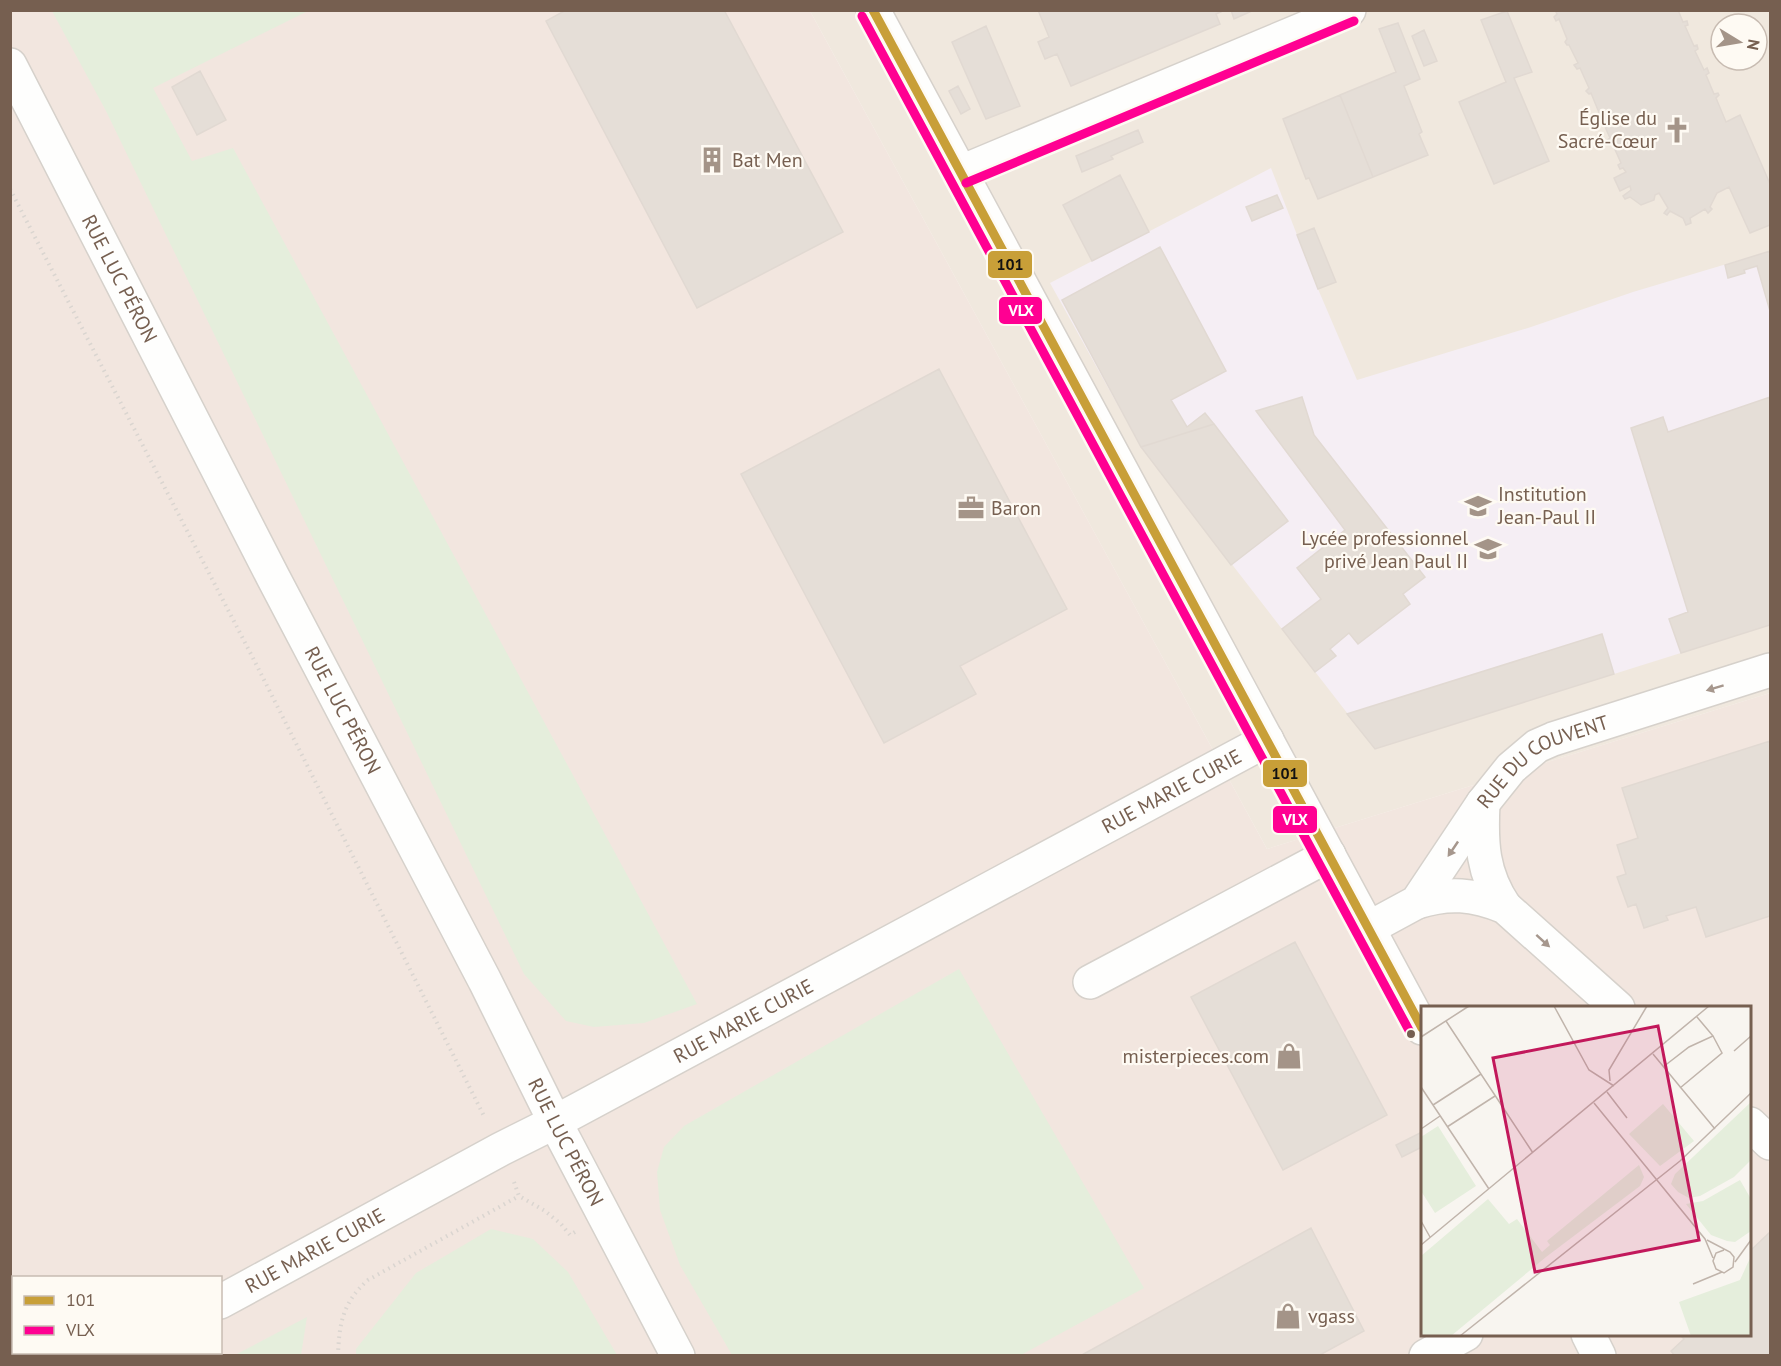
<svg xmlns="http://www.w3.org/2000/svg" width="1781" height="1366" font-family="'PT Sans',sans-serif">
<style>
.residential{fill:#f0e8de;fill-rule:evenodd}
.commercial{fill:#f2e6df;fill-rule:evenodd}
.education{fill:#f5eef4}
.green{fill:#e5eedc}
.building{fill:#e5ded7;stroke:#e1d9d2;stroke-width:1.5}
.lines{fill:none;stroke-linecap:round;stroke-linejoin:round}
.minor-casing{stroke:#d6d1cb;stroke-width:36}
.path{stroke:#dad5d0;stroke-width:4;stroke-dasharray:1.5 4.5;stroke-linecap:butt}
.minor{stroke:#fefefd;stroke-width:33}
.bus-1-casing{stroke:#fefaf3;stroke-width:14}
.bus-2-casing{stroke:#fefaf3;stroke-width:14}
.bus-1{stroke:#c89f38;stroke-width:9}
.bus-2{stroke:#ff0092;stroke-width:9}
.oneway{fill:#a6978d}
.bus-dot{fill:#765f50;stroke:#fefaf3;stroke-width:2}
.labels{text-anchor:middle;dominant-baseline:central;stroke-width:4.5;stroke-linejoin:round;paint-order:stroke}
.poi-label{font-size:20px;fill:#765f50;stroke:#fefaf3;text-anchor:start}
.street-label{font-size:20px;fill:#765f50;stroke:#fefaf3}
.inset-road{fill:none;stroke:#c0b4ab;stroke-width:1.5}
.view{fill:#c2185b;fill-opacity:0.15;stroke:#c2185b;stroke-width:3}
.inset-edge{fill:none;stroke:#765f50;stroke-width:3}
.line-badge{stroke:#fefaf3;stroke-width:2}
.badge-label{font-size:16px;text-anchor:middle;font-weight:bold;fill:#fff}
.pale-badge-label{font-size:16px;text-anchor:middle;font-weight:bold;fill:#111}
</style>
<rect width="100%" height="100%" fill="#f8f5f0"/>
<path class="residential" d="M810 11H1770V693L1267 849ZM1721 24H1757V60H1721Z"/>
<path class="commercial" d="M10 11H810L1267 849 1770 693V1355H11ZM1422 1008H1750V1334H1422ZM14 1278H220V1352H14Z"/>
<path class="education" d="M1271 168 1318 289 1357 380 1531 327 1633 292 1770 251V625L1375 749 1141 447 1050 283Z"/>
<path class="green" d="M52 11H308L153 88 192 161 233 148 697 1004 644 1023 594 1027 566 1021 524 974 106 111Z
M959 969 1144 1288 1021 1355H732L680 1265 660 1210 657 1172 664 1147 684 1126Z
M491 1229 533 1239 568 1272 617 1355H356V1349L416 1273Z
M307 1317 301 1355H235Z"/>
<path class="building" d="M566 10H724L843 232 697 308 546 21Z
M1038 10H1225L1216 14 1220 24 1071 86 1057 54 1045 59 1038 42 1049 37Z
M1231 10H1254L1234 19Z
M1555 10H1678L1683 22 1687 21 1688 25 1685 26 1694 46 1697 45 1698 49 1695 51 1704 70 1707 68 1709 73 1706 75 1714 94 1718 93 1719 95 1716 98 1726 122 1740 115 1770 184V225L1750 233 1729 187 1717 193 1710 207 1712 209 1708 213 1705 209 1690 218 1691 223 1686 225 1683 218 1670 211 1667 215 1664 213 1668 208 1659 193 1655 195 1654 200 1641 205 1630 197 1625 199 1623 196 1631 190 1630 186 1620 191 1614 178 1626 172 1623 168 1620 169 1618 165 1621 163 1612 143 1608 144 1606 141 1610 138 1601 118 1599 120 1597 116 1600 115 1591 93 1589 94 1586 91 1589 88 1580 68 1577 69 1574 65 1578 63 1569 45H1567L1565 42 1567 39 1559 19 1556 21 1554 17 1557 14Z
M1507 11 1532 72 1514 78 1549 161 1494 184 1459 102 1506 82 1481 20Z
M1398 23 1420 79 1404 86 1422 132 1419 134 1428 155 1373 177 1340 95 1396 72 1379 29Z
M986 26 1020 106 986 119 952 42Z
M1424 30 1437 61 1424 66 1412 36Z
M200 71 226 120 197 135 172 87Z
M958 86 970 109 961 114 949 91Z
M1340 95 1373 177 1318 199 1309 178 1306 179 1283 119Z
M1138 130 1143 142 1111 156 1113 159 1082 172 1076 156Z
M1120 175 1149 232 1092 261 1063 205Z
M1277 195 1283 208 1252 221 1246 207Z
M1314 228 1336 282 1318 289 1297 235Z
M1160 247 1226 371 1171 400 1187 427 1205 413 1214 424 1141 447 1062 300Z
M1770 251V311L1757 266 1744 270 1745 273 1728 278 1725 265Z
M939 369 1067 609 960 666 976 694 884 743 741 474Z
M1302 397 1314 435 1425 577 1403 594 1410 604 1358 644 1349 633 1330 649 1336 656 1315 672 1282 629 1321 599 1297 568 1345 530 1256 411Z
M1770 397V625L1681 653 1669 619 1688 612 1631 428 1663 417 1668 432Z
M1214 424 1288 521 1231 565 1141 447Z
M1602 634 1614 674 1375 749 1347 714Z
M1770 741V916L1706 937 1696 907 1666 916 1668 920 1644 928 1636 904 1628 907 1617 877 1626 874 1617 845 1638 838 1622 788Z
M1295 942 1387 1115 1283 1170 1191 997Z
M1422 1132V1147L1402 1157 1396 1145Z
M1311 1228 1364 1331 1318 1356H1080Z
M1770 1232V1356H1675L1671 1351 1684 1339 1679 1334H1750V1251Z"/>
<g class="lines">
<g class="minor-casing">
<g id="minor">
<path d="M873 10 1422 1028"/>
<path id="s1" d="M10 65 273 577 485 981 555 1122 678 1356"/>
<path d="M961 172 1349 10"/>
<path d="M1483 803C1481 843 1482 873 1505 907"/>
<path d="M1417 902C1449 892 1473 894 1505 907L1618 1008"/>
<path id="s2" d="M1369 928 1417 902 1483 803 1511 768 1537 746 1553 739 1770 670"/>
<path d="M1090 982 1329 855"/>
<path d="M1750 1124 1770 1143"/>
<path id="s3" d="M220 1302 501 1149 555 1122 1267 740"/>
<path d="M1588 1334 1599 1356"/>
<path d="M121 1356 127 1352"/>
<path d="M1426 1356 1466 1334"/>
</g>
</g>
<path class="path" d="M10 189 254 660 485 1118
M514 1182 519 1196 545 1211 561 1224 570 1235 575 1232
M338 1356C339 1323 343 1302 368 1280L519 1196"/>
<use href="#minor" class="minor"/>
<g class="bus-1-casing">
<path id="bus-1" d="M873 10 1422 1028"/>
</g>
<g class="bus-2-casing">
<path id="bus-2" d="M862 16 1411 1034
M966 183 1354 21"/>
</g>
<use href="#bus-1" class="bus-1"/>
<use href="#bus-2" class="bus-2"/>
</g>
<defs><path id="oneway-solid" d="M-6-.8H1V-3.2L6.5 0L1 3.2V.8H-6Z" transform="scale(1.5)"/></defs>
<g class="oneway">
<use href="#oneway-solid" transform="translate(1715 688) rotate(163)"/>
<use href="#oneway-solid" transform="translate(1453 849) rotate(124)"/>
<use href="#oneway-solid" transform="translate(1543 941) rotate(42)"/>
</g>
<defs>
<g id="church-bare" transform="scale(2.07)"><path d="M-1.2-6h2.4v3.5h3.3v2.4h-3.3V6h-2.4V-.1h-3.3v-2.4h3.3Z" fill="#a49488" stroke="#fefaf3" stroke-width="2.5" paint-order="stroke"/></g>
<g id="building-bare" transform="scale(2.07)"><path d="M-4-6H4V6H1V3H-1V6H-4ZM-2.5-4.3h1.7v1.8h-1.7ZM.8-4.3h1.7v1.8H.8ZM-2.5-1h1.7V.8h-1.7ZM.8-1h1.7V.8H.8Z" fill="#a49488" stroke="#fefaf3" stroke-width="2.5" paint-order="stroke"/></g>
<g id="school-bare" transform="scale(2.07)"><path d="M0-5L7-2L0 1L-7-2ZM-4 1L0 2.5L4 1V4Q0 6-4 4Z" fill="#a49488" stroke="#fefaf3" stroke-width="2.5" paint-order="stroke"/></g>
<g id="office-bare" transform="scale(2.07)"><path d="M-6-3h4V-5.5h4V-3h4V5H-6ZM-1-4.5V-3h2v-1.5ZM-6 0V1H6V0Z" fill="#a49488" stroke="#fefaf3" stroke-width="2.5" paint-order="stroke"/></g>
<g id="shop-bare" transform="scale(2.07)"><path d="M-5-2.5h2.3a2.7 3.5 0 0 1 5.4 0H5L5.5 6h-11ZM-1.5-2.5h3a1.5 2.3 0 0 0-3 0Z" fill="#a49488" stroke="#fefaf3" stroke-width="2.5" paint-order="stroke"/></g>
</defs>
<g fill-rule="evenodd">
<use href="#church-bare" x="1677" y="130"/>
<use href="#building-bare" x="712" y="160"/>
<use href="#school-bare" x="1478" y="506"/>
<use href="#office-bare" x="971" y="508"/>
<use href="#school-bare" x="1488" y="549"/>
<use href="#shop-bare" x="1289" y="1056"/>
<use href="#shop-bare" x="1288" y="1316"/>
</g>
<circle class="bus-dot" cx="1411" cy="1034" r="5"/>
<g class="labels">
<g class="poi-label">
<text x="1657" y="118" text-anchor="end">Église du<tspan x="1657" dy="23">Sacré-Cœur</tspan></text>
<text x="732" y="160">Bat Men</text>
<text x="1498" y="494">Institution<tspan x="1498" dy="23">Jean-Paul II</tspan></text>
<text x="991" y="508">Baron</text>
<text x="1468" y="538" text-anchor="end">Lycée professionnel<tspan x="1468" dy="23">privé Jean Paul II</tspan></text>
<text x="1269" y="1056" text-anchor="end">misterpieces.com</text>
<text x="1308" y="1316">vgass</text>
</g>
<g class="street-label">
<text stroke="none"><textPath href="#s1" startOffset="240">RUE LUC PÉRON</textPath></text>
<text stroke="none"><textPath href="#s1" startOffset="726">RUE LUC PÉRON</textPath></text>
<text stroke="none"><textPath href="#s2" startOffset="249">RUE DU COUVENT</textPath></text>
<text stroke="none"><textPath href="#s3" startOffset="1080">RUE MARIE CURIE</textPath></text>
<text stroke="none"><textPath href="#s3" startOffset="594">RUE MARIE CURIE</textPath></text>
<text stroke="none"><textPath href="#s1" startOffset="1212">RUE LUC PÉRON</textPath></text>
<text stroke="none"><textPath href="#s3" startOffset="108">RUE MARIE CURIE</textPath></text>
</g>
</g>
<g transform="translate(1421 1006)">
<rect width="330" height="330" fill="#f8f5f0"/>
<path d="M330 96V154L313 171 279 190 268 192 257 186 250 178 254 168ZM242 98 273 135 239 160 208 128ZM17 120 55 180 14 207 0 185V131ZM218 159 223 171 219 180 125 251 30 330H0V250L67 193 88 218 96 213 121 246 129 239 126 235ZM319 174 330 193V225L314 236 306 235 290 229 265 198 282 195ZM330 250V330H270L258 296 319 274Z" fill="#e5eedc"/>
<path class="inset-road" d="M133 0 168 64 193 80M25 15 112 147M0 31 48 0M313 45 330 30M232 48 294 123M242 61 268 41 292 30 276 11M189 75 188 64 226 0M0 81 68 183M259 82 301 47 292 30M186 86 206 112M173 97 284 233 292 252M12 99 60 68M26 121 74 90M0 123 19 110M0 215 9 231M286 234 309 246 313 251 312 261 303 267 295 263 292 255 295 247 303 244M0 239 288 0M314 256 330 234M272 278 301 266M39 330 259 155 330 87"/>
<path class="view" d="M237 20 278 234 114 266 72 52Z"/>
<rect width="330" height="330" class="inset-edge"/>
</g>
<g class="line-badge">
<rect x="987" y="250" width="46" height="29" rx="6" fill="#c89f38"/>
<rect x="998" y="296" width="45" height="29" rx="6" fill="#ff0092"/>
<rect x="1262" y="759" width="46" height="29" rx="6" fill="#c89f38"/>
<rect x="1272" y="805" width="46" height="29" rx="6" fill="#ff0092"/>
</g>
<g class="badge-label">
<text x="1021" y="316">VLX</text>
<text x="1295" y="825">VLX</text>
</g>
<g class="pale-badge-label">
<text x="1010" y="270">101</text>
<text x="1285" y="779">101</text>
</g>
<rect width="1781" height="1366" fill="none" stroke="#765f50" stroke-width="24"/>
<rect x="12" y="1276" width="210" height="78" fill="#fefaf3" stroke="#c8bcb2" stroke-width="1.5"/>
<rect x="24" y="1296" width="30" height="9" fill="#c89f38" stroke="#c8bcb2" stroke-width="1.5"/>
<text x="66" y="1306" font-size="18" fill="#765f50">101</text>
<rect x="24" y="1326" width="30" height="9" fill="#ff0092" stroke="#c8bcb2" stroke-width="1.5"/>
<text x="66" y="1336" font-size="18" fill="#765f50">VLX</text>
<g transform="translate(1739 42) rotate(101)"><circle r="28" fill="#fefaf3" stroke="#c8bcb2" stroke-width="1.5"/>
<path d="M0-4.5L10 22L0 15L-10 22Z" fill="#a49488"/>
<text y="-9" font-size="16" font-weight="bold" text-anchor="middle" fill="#765f50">N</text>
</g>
</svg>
